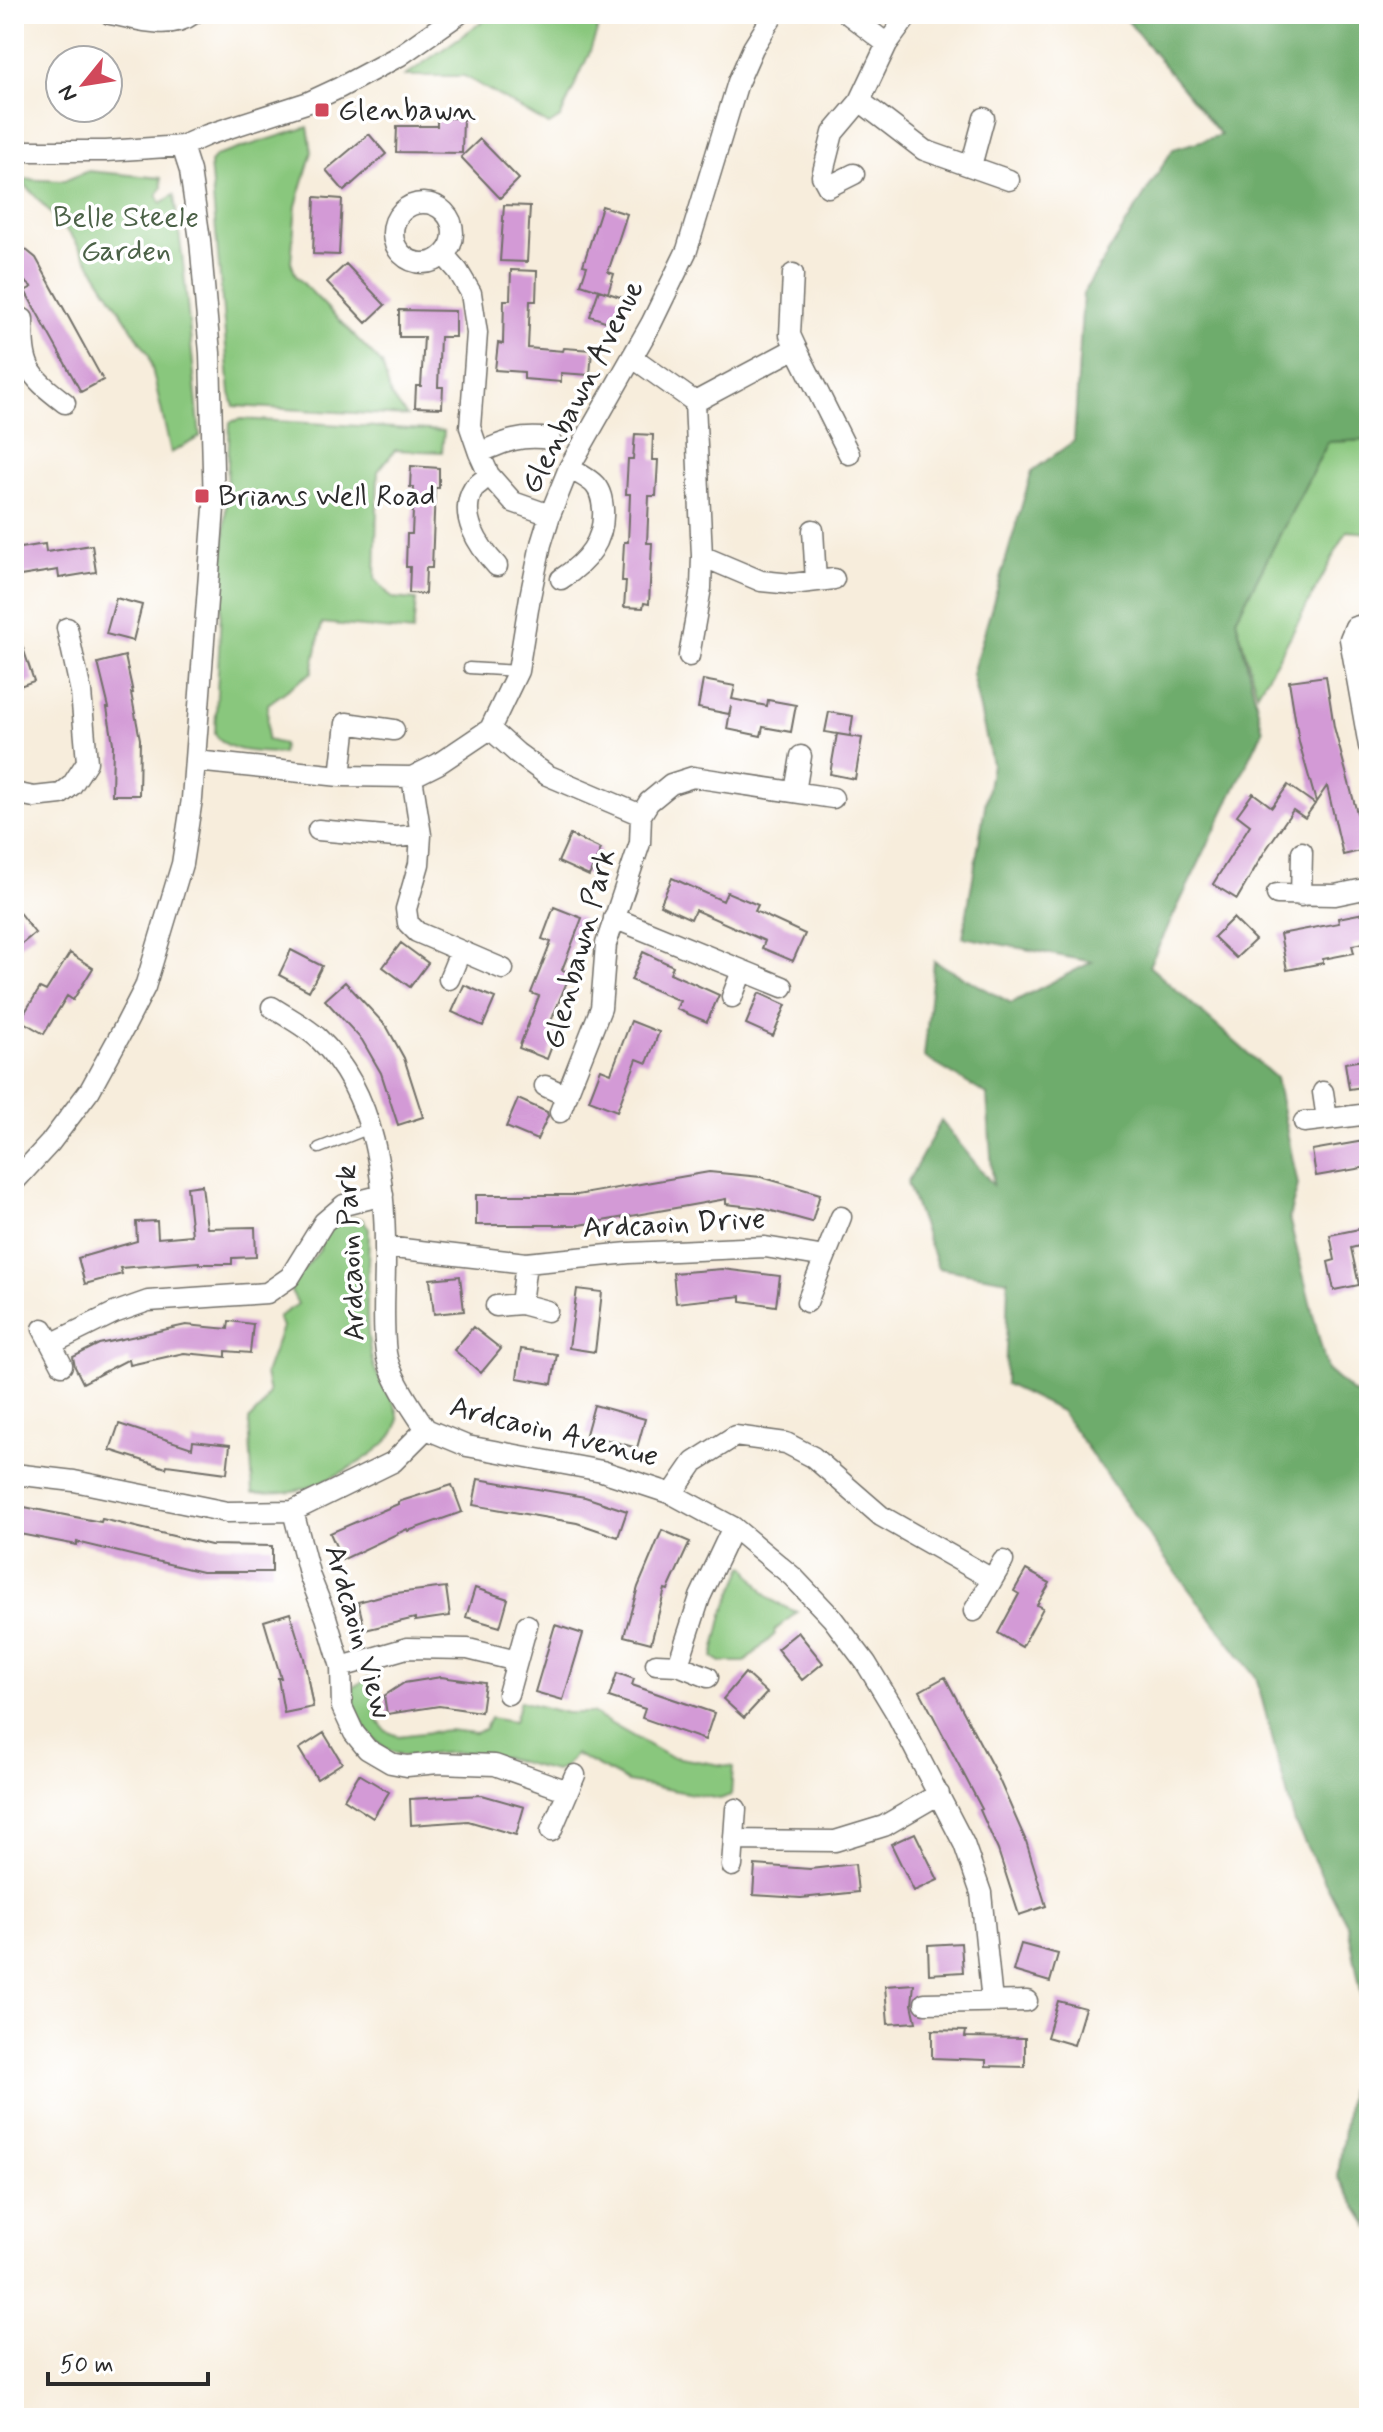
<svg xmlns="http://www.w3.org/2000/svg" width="1383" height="2432" font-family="Mynerve,sans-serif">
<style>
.green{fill:#89c77d;stroke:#5a7954;stroke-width:2}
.forest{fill:#6eac6c;stroke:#4c6c4c;stroke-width:2}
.building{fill:#d39ad6}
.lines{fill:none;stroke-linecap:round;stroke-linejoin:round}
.lane-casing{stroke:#726f69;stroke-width:13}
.street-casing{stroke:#726f69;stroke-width:23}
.lane{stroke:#fff;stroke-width:10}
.street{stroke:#fff;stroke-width:20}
.poi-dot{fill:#d1495b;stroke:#fff;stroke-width:3}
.labels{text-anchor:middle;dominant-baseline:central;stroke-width:7;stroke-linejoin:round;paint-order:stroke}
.poi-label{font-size:30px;fill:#2b2b2b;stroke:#fff;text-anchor:start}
.park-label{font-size:30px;fill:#4c6248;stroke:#fff}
.street-label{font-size:30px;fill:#2b2b2b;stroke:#fff}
</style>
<rect width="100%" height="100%" fill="#fff"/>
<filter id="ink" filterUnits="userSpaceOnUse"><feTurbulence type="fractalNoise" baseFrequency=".0125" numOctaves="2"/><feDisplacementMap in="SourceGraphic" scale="16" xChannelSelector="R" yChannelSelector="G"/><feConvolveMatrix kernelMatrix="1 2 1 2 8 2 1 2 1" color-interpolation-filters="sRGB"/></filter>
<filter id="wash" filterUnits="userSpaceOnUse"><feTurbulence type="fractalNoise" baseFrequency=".006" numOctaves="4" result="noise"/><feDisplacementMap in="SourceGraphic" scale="32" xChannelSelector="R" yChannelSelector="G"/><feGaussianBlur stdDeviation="1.8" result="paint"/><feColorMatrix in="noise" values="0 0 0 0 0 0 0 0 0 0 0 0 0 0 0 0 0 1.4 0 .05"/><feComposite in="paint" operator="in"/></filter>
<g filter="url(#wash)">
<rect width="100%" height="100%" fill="#f7eddc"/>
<path class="green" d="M493 14H603L589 54 560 118 549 125 464 76H405Z
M308 127 312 152 296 206 291 262 296 276 382 364 391 396 407 416 234 406 230 393 210 163 215 156Z
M88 171 161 178 162 187 157 195 161 203 174 195 183 262 200 437 171 453 149 355 74 239 20 179 64 181Z
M241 419 444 431 442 452 395 450 378 471 375 579 392 598 416 600 413 632 322 623 312 672 268 704 267 740 283 744 282 754C260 751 228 754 215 734L230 422Z
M1369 440V533L1347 531 1282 652 1257 693 1236 619 1328 442Z
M354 1217 362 1219 369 1228C369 1267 362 1332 374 1367 380 1385 401 1404 398 1423 395 1447 330 1481 307 1488 289 1493 271 1493 253 1493L249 1420 262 1407 269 1393 265 1374 282 1327 278 1317 298 1304 289 1287 320 1250 325 1230Z
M744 1566 747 1567C762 1593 768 1602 797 1612L774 1631V1635L745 1662H721L713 1657 723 1614Z
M368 1678 378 1721 386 1731 398 1736 448 1730 475 1733 485 1729 490 1718 514 1722 520 1701 566 1713H592L668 1756 733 1767 731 1795 720 1799 628 1782 575 1754 564 1768 556 1771C533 1767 512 1758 489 1755 471 1751 450 1753 432 1754 424 1755 415 1757 407 1756 374 1752 356 1718 350 1689Z"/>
<path class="forest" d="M1122 14H1369V440L1328 442 1236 619 1263 731 1149 966 1276 1078 1298 1185 1289 1218 1327 1370 1353 1393 1369 1397V2226L1338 2177 1354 2049 1367 2022 1348 1926 1295 1824 1256 1677 1164 1557 1061 1411 1005 1384 1008 1280 938 1268 907 1183 941 1121 993 1185 987 1095 924 1057 934 961 1011 1003 1092 962 963 937 992 764 972 674 1032 471 1074 441 1083 293 1173 149 1221 135Z"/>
<g id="blocks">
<path class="building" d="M437 118H463L462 153 396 152 397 126H437Z
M369 134 386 154 344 191 326 170Z
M480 139 519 179 500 198 461 157Z
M315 197 342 199 339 255 313 254Z
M504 205 530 206 527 262 500 261Z
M602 206 627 214 608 272 614 274 608 293 581 284 587 266 583 265Z
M14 240 36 258 103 380 81 392 25 291 32 287 14 273Z
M346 264 385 305 366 323 327 282Z
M511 270 537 271 536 301H530L528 348 563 351 564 348 592 350 590 375 561 373V382L524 379V372L495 370 498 343 503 344 504 300H510Z
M599 290 623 298 614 324 590 316Z
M399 310 455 311V337H440L438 387H443L442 408 415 407 416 386H421L424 337H399Z
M635 434 653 435 652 460H658L656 496H649L647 543H652L649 604 644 603 643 608 624 607 626 581H622L624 542H628L629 520 630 494H626L628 459H633Z
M411 466 439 468V488H435L432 568H426L425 594 409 593 410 567H406L407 534H412L414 487H410Z
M45 544 46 552 92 545 96 572 59 578 58 570 14 577V549Z
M116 598 142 605 133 641 106 634Z
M17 630 34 681 14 688V631Z
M125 656 133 693H131L140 739 139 795H112L113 743 107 708H109L98 663Z
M1326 676 1334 727 1357 813 1369 810V849L1343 855 1327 786 1316 802 1299 742 1289 681Z
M703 680 735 686 732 699 767 706 768 700 796 705 791 732 763 727 761 736 727 729 731 706 729 714 698 708Z
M829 712 853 716 850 736 825 732Z
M837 734 862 738 855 779 830 774Z
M1288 785 1315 804 1305 818 1293 810 1265 851 1237 899 1213 884 1250 825 1237 815 1253 793 1272 807Z
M570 835 601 849 589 876 558 862Z
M672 878 723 901 727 892 758 905 755 911 805 934 793 961 762 948 765 941 695 910 691 919 660 905Z
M14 906 35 933 14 950Z
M554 907 582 918 562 970 568 972V979L550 1024 559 1027 547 1059 519 1048 539 996 531 993 551 942 542 939Z
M1369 912V942L1352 945 1354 953 1323 959V963L1287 970 1280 934 1339 923 1338 918Z
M1233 918 1255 940 1236 958 1214 937Z
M401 943 428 963 410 987 383 967Z
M291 950 322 966 309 991 279 975Z
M643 952 673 966 670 973 719 995 707 1022 676 1009 680 1001 631 980Z
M70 953 93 968 73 1000 67 996 44 1034 20 1020 40 988 46 991Z
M345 982 387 1027 404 1058 423 1117 398 1125 381 1073 362 1040 325 1000Z
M464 985 495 998 483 1026 452 1012Z
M759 993 786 1005 773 1036 746 1024Z
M631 1021 659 1032 647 1063 637 1059 617 1111 589 1100 601 1069 611 1073Z
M1369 1059V1086L1349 1089 1345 1063Z
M518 1099 547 1112 548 1116 537 1140 506 1127Z
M1364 1141 1368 1167 1316 1176 1312 1150Z
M709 1172 761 1177 820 1194 812 1222 761 1208 726 1204V1199L580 1225H476V1195H577Z
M202 1185 207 1228 255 1227 256 1257 232 1258V1264H199V1262L120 1268 122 1274 85 1284 78 1258 137 1241 136 1222 157 1221 158 1238 192 1235 187 1187Z
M1364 1228 1367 1244 1351 1248 1359 1285 1334 1290 1328 1262 1335 1260 1330 1235Z
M722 1269 780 1276 776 1306 741 1301V1296L676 1303 673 1273Z
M460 1276 464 1311 434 1314 430 1279Z
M577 1289 602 1292 595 1352 569 1348Z
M229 1321 253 1324 250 1353 226 1351V1357L184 1353 130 1365 129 1359 83 1383 75 1367 73 1357 99 1344 186 1325 228 1329Z
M473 1327 501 1349 481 1373 454 1350Z
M521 1349 557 1354 552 1384 517 1378Z
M594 1405 645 1419 637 1448 586 1434Z
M119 1424 192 1448 193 1441 230 1445 227 1473 167 1465 166 1468 110 1450Z
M478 1479 585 1497 627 1511 618 1537 577 1523 473 1505Z
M452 1485 462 1512 408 1531 407 1529 342 1560 330 1533 398 1504V1502Z
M14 1505 101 1522 102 1519 211 1545 272 1546V1572H202L77 1542V1545L14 1533Z
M662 1530 690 1542 668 1590 665 1589 651 1643 624 1636 638 1587Z
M1026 1570 1050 1583 1037 1605 1043 1608 1022 1647 998 1633 1019 1594 1014 1591Z
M446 1587 450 1616 415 1621V1618L365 1630 358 1602 388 1594Z
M475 1588 508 1599 500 1627 466 1617Z
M290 1613 304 1658 313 1707 284 1713 278 1678H281L264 1621Z
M555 1625 583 1634 563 1700 535 1692Z
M798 1632 823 1663 802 1680 777 1649Z
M617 1673 634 1679 632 1685 714 1713 705 1740 642 1718 645 1709 609 1697Z
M745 1673 767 1693 744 1718 723 1699Z
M441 1677 485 1683 481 1712 439 1706 387 1714 384 1696 404 1683Z
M945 1677 997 1775 1026 1841 1046 1906 1019 1915 998 1850 980 1810 982 1809 920 1691Z
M324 1733 342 1763 317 1779 299 1749Z
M359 1774 389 1792 373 1818 344 1799Z
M482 1795 524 1807 516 1835 468 1821 411 1825 410 1799Z
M915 1833 938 1880 914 1891 891 1844Z
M855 1864 858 1892 801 1898 753 1895 755 1865 810 1869Z
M961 1943 963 1972 929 1974 928 1945Z
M1021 1944 1058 1954 1050 1982 1013 1971Z
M914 1984 912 2004 916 2022 888 2024 885 1986Z
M1058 2001 1085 2008 1074 2045 1047 2037Z
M932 2030 966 2031 965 2037 1025 2038V2067L986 2066V2060L932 2058Z"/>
</g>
</g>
<g filter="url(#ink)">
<use href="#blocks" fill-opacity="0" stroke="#726f69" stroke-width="2"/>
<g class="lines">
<g class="lane-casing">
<path id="lane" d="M469 668 518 671
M319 1148 370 1128"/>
</g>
<g class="street-casing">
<path id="street" d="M110 14C136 19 170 31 193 14
M848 14 887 44
M860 101 924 150 1009 180
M14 151H106L182 146 207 135 309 102 339 88 399 56 459 14
M971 166 984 118
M854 174 828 187 822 176 833 133 860 101 887 44 909 14
M393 233a30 30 0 1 1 60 0a30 30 0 1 1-60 0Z
M444 255 458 271 471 293 477 333 470 427 479 453 489 475 513 502 550 515
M793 274 790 335 796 348
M23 319C23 368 27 374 65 403
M632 357 695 402 702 556 701 588 689 656
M695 402 796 348 849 454
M479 453C506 441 520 435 550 439
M489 475C485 479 478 484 474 488 457 515 479 547 497 566
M813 530 816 581
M702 556 761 581 792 584 834 579
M561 579C587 562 605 541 603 509 602 500 601 492 595 485 589 478 577 473 569 468
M1369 623 1355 627 1350 639 1369 746
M490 729 517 753 547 775 641 815
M196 761 340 776 412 777 438 764 490 729 518 671 530 597 541 544 550 515 569 468 651 324 687 250 738 82 753 48 774 14
M340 776 346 723 394 730
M412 777 421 835 419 864 406 909 408 923 417 932 503 969
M795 792 801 756
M14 793 34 797 61 794 72 785 87 762 81 692 67 628
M318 830 395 837 421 835
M1277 894 1335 895 1369 888
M1301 896 1302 852
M614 918 783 987
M449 979 460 952
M732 997 742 971
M272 1007C287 1017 305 1026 318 1038 377 1094 386 1185 385 1261 385 1291 382 1323 386 1353 389 1375 413 1410 426 1429
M545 1086 567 1096
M1323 1092 1327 1119
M560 1112 601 1008 606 944 640 843 641 815 649 802 671 784 693 777 833 798
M1304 1122 1369 1114
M14 1182 50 1143 90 1090 125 1026 145 987 182 864 192 799 214 508 210 353 200 240 190 171 182 146
M385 1247 526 1263 629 1253 765 1247 825 1257
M807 1302 841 1217
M521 1304 526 1263
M496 1306 521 1304 547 1311
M43 1329 62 1365
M51 1344 114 1313 148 1301 267 1293 290 1277 324 1222 344 1205 383 1195
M426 1429 467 1446 602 1471 672 1494 733 1527 793 1577 832 1618 866 1663 895 1711 964 1844 981 1893 992 2002
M14 1474 74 1481 227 1512 293 1511 393 1462 426 1429
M672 1494 694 1462 735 1436 786 1443 813 1457 881 1516 992 1579
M293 1511 310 1577 326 1617 341 1667 342 1707 354 1733 367 1749 391 1763 407 1766 438 1763 495 1765 568 1791
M974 1611 1003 1561
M656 1664 678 1665 708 1677
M678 1665 700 1597 733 1527
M341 1667 407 1648 468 1649 517 1661
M508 1694 527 1625
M551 1831 575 1775
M734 1840 835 1841 884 1826 939 1794
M732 1866 736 1809
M925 2003 1027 2001"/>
</g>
<use href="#lane" class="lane"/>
<use href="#street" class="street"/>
</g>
</g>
<g class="poi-dot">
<rect x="314" y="102" width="16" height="16" rx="4"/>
<rect x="194" y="488" width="16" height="16" rx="4"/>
</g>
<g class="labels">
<g class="poi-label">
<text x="338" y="110">Glenbawn</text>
<text x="218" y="496">Brians Well Road</text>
</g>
<g class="park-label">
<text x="126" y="217">Belle Steele<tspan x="126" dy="34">Garden</tspan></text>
</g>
<g class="street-label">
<text transform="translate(583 387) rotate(-63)">Glenbawn Avenue</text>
<text transform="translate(580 949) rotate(-75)">Glenbawn Park</text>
<text transform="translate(674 1224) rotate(-3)">Ardcaoin Drive</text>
<text transform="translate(351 1253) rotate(-93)">Ardcaoin Park</text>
<text transform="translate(554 1432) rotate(14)">Ardcaoin Avenue</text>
<text transform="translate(358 1632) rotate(74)">Ardcaoin View</text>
</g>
</g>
<rect width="1383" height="2432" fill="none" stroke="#fff" stroke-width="48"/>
<g transform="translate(84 84) rotate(240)"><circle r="38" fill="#ffffff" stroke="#aaaaaa" stroke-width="2"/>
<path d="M0-6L14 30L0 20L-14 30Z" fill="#d1495b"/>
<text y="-12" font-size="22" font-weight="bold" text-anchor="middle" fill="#2b2b2b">N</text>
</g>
<path d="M48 2372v12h160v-12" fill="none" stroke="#2b2b2b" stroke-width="4"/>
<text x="60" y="2372" font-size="24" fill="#2b2b2b" stroke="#ffffff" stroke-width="6" paint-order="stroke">50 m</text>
</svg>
